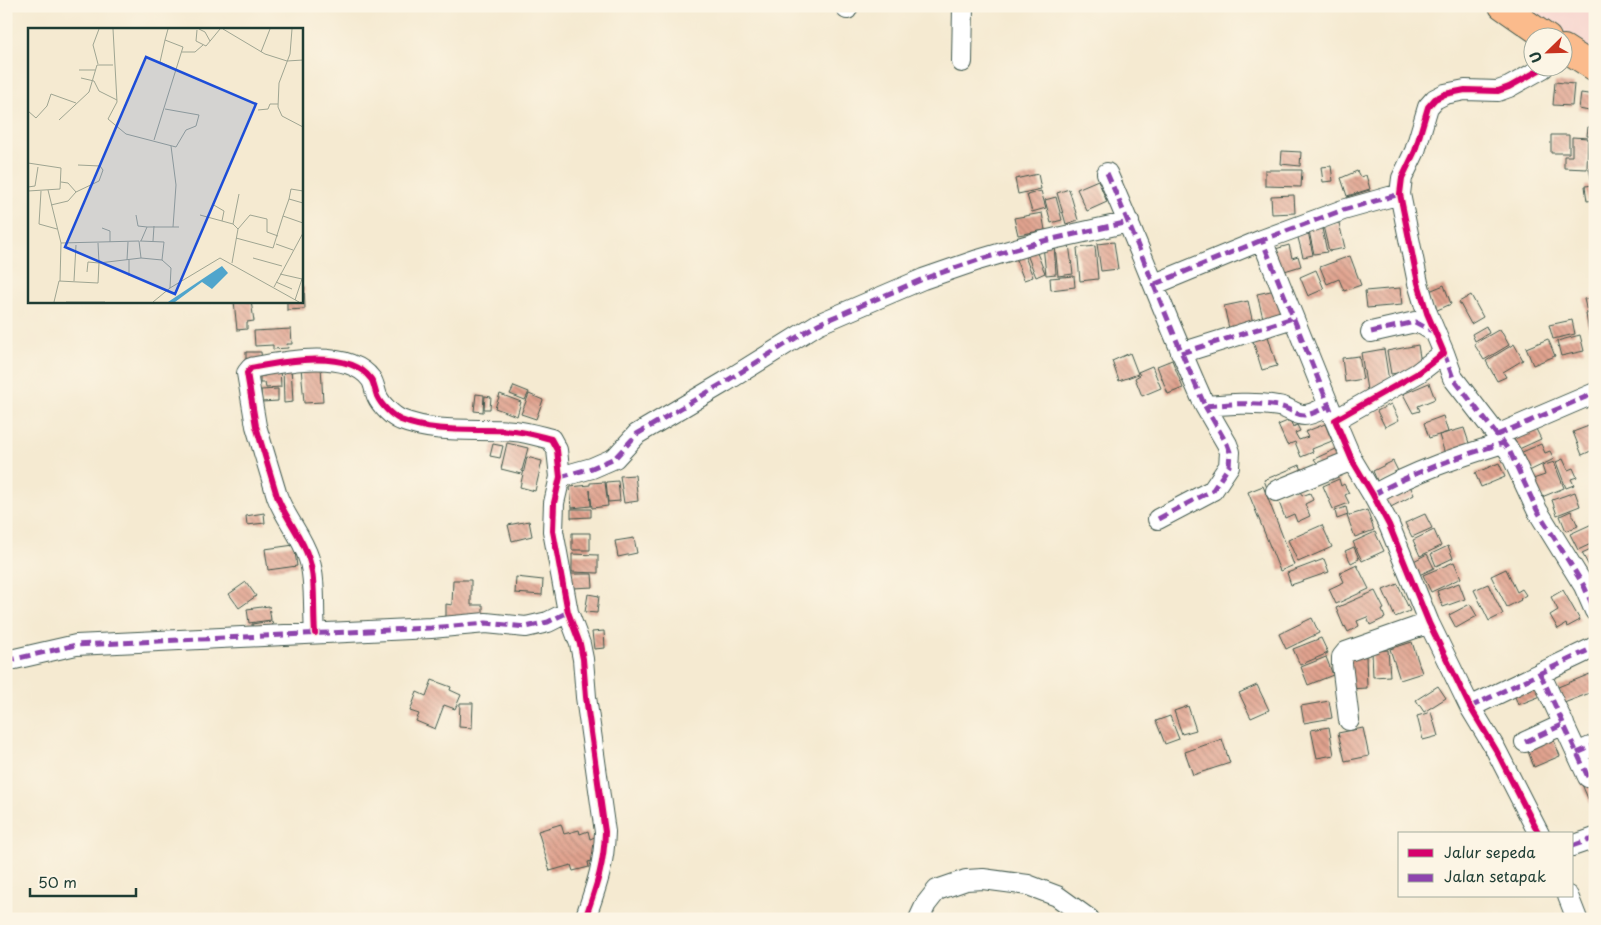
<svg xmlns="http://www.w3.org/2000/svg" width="1601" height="925" font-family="'Playpen Sans',sans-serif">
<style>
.built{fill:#f7d0cb}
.building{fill:url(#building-back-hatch)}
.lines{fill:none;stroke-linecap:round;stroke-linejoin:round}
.minor-casing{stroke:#3f574c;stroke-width:22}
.major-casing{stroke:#3f574c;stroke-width:28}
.minor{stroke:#fff;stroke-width:20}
.major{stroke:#fbbb8c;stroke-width:26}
.quiet{stroke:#8e44ad;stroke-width:5;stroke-dasharray:10 5;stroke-linecap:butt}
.cycleway-casing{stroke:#fcf5e5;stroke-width:9}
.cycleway{stroke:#d6006c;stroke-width:6}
.inset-road{fill:none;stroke:#9fa592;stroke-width:1}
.view{fill:#1d4ed8;fill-opacity:0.15;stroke:#1d4ed8;stroke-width:2.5}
.inset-edge{fill:none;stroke:#1f3d34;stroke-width:2.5}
</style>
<defs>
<pattern id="building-back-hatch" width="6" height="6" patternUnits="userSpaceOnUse" patternTransform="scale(1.25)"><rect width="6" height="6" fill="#e1a38f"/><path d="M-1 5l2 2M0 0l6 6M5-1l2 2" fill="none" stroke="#b68676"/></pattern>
</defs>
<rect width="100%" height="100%" fill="#fcf5e5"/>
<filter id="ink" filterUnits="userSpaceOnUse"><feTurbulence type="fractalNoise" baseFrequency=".02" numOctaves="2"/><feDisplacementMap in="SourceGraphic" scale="10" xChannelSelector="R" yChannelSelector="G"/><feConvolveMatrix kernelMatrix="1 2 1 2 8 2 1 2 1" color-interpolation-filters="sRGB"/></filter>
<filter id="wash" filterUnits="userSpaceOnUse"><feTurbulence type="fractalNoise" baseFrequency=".0096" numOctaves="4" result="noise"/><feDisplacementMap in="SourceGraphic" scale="20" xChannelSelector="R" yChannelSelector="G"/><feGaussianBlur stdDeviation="1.12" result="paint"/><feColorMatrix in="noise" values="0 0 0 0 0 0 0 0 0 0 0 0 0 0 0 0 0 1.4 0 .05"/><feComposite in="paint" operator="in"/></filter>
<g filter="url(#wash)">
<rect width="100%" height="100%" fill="#f5ead1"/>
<path class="built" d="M1522 6H1595V57Z"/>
<g id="blocks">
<path class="building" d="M1555 82 1574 84 1572 106 1553 105Z
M1581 93 1595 95 1594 112 1579 109Z
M1588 127H1595V136H1587Z
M1551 135H1569V153H1551Z
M1572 137 1588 138 1587 169 1564 168V156H1572Z
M1592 139H1595V151H1592Z
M1282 151 1301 152 1300 166 1281 164Z
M1331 166 1333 181 1323 182 1321 167Z
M1595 167V182L1592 183 1589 168Z
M1265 170H1302L1301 187 1265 186Z
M1357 171 1360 177 1366 175 1370 189 1347 196 1341 178Z
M1038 174 1041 189 1018 194 1015 179Z
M1098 180 1107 202 1087 211 1077 189Z
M1595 185V200L1587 201 1585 186Z
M1069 189 1078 220 1066 224 1057 193Z
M1369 190 1370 195 1348 202 1347 197Z
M1041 191 1046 208 1032 212 1027 195Z
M1294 195 1295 213 1272 214 1271 196Z
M1056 197 1062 220 1051 223 1045 200Z
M1042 213 1045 230 1018 235 1014 218Z
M1339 223 1345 248 1329 251 1323 226Z
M1321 224 1327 252 1314 254 1308 227Z
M1307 227 1313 255 1303 257 1296 230Z
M1114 242 1118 269 1101 271 1097 244Z
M1054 244 1056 274 1046 275 1043 245Z
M1069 244 1073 274 1058 276 1055 246Z
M1289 245 1292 258 1298 256 1301 266 1278 273 1272 250Z
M1095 246 1098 279 1080 281 1077 248Z
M1035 248 1045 273 1036 277 1026 252Z
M1024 254 1033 277 1024 280 1015 257Z
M1350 256 1361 285 1344 291 1339 279 1327 284 1320 267Z
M1316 270 1324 289 1308 296 1300 277Z
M1074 276 1075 287 1051 290 1050 278Z
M1444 285 1451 304 1435 311 1427 292Z
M301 287H304L305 309 287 310V301H301Z
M1400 288 1402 305 1367 308 1365 291Z
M1280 289 1287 317 1264 322 1257 294Z
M1471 295 1483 317 1471 324 1459 302Z
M1595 297V310L1587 312 1584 299Z
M234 301H251L254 321 247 322V329L237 330Z
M1248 301 1254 328 1230 333 1224 306Z
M1595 312V330L1589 331 1586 314Z
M1572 320 1575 334 1553 339 1549 325Z
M1486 326 1489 333 1475 341 1472 334Z
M291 329 292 344H287L288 348 273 349V345L255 346 254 331Z
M1500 329 1509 345 1484 360 1474 344Z
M1267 333 1277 366 1262 370 1252 338Z
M1580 335 1584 351 1561 356 1557 341Z
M1548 339 1555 356 1533 365 1526 348Z
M1514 344 1523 360 1503 372 1506 377 1497 381 1486 361Z
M1418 345 1422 369 1391 374 1387 351Z
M1384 349 1390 387 1367 390 1361 353Z
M246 352H261L262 362 246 363Z
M1130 353 1138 374 1119 381 1112 361Z
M1359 356 1363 379 1345 382 1342 358Z
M1172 360 1183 388 1168 394 1157 366Z
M283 366H291L293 402 284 403Z
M321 366 323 402 304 403 301 367Z
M1152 366 1161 388 1142 396 1135 378 1140 375 1138 372Z
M280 367 281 387 266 388 265 383H260V376H265V368Z
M1429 383 1435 399 1418 406 1420 411 1413 413 1403 394Z
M514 386 529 392 525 400 510 394Z
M278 389V401L262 402 261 390Z
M476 394 484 395 483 412 474 411Z
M500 394 521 402 517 416 495 408Z
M529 394 543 400 536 419 521 414Z
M485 396 491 397 490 409H484Z
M1391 404 1399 420 1385 427 1377 411Z
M1443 416 1448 432 1429 438 1424 423Z
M1290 420 1293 427 1297 425 1300 431 1295 433 1299 440 1308 437 1305 432 1325 424 1332 441 1312 449 1313 452 1301 457 1295 442 1287 445 1278 425Z
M1594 424 1595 449 1582 455 1573 432Z
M1534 425 1541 439 1519 449 1512 435Z
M1464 428 1470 446 1445 454 1439 435Z
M507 443 528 448 521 474 501 469Z
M493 444 503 446 500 458 490 456Z
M1541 444 1545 453 1550 451 1554 459 1527 472 1520 453Z
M1336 449 1341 457 1320 467 1314 459Z
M527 457 542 461 535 491 520 487Z
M1563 459 1568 470 1573 468 1577 477 1571 479 1574 485 1566 488 1556 462Z
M1393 461 1399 473 1378 483 1373 471Z
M1554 462 1564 488 1537 499 1530 480 1545 475 1542 466Z
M1499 463 1505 477 1481 487 1475 473Z
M1300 465 1303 474 1267 488 1264 480Z
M635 475 638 501 624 503 620 476Z
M1339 479 1341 486 1344 484 1349 493 1345 495 1349 503 1333 509 1323 486Z
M618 481 620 501 608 502 606 482Z
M1408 481 1414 495 1387 509 1380 495Z
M605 482 608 506 592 508 590 490 591 506 572 508 570 487 590 485V483Z
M1263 486 1294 565 1280 571 1248 492Z
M1299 488 1302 496 1310 493 1313 500 1305 504 1310 516 1297 522 1294 514 1285 518 1277 497Z
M1575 492 1580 506 1557 515 1552 500Z
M1346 507 1348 515 1337 519 1335 511Z
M571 509H591V517L571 518Z
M1367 510 1374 530 1355 537 1347 516Z
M1571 511 1578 526 1566 531 1560 516Z
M264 513 265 523 247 525 246 516Z
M1425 514 1432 528 1412 537 1405 523Z
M529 521 532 536 512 541 508 525Z
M1592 524 1595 531V542L1578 550 1570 534Z
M1322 525 1332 547 1298 562 1288 540Z
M1434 530 1441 546 1420 556 1413 540Z
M1375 532 1384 551 1362 561 1353 542Z
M572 533H590V550H572Z
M634 538 637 553 618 557 615 541Z
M294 545 297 566 268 570 265 549Z
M1448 546 1453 558 1436 566 1431 554Z
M1354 547 1359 559 1351 563 1345 551Z
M1595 547V565L1590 568 1582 553Z
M572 554 598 555V573L572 572Z
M1427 554 1434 568 1417 576 1410 563Z
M1324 559 1329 572 1291 585 1287 573Z
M1454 562 1461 578 1431 592 1423 575Z
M1357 565 1369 589 1336 604 1329 589 1344 582 1340 573Z
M1595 568V583L1588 571Z
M1506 569 1517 592 1522 589 1526 595 1520 599 1521 600 1507 607 1491 576Z
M571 574H592L593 587 572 588Z
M516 577 543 580 542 595 515 593Z
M453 580H471V605H483V621H446V604L452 605Z
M246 582 256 596 239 608 229 594Z
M1459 583 1465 599 1443 607 1437 591Z
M1398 584 1410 611 1395 617 1383 590Z
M1488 584 1503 614 1489 621 1474 590Z
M1563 590 1580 620 1567 627 1566 624 1558 629 1550 615 1558 610 1551 597Z
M1375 591 1384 609 1382 610 1385 618 1370 625 1367 617 1357 621 1359 626 1348 632 1345 626 1344 627 1336 608Z
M588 594 599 596 597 613 585 612Z
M1470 604 1477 616 1456 628 1449 615Z
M269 606 271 620 249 623 247 609Z
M1312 618 1319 633 1286 649 1279 634Z
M272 621 274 632 253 635 252 624Z
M604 631 605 648 594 649 592 632Z
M1321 638 1328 653 1300 665 1293 649Z
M1412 642 1422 673 1400 680 1390 649Z
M1388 650 1390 676 1373 677 1372 651Z
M1347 656H1366L1367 688 1347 689Z
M1326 657 1333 675 1308 685 1301 667Z
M1590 674 1595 691 1564 703 1558 687Z
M432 680 451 687 450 690 461 695 455 709 444 705 435 729 416 721 419 714 410 711 417 692 426 696Z
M1541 680 1546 694 1518 705 1513 691Z
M1257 685 1269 710 1251 718 1239 693Z
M1438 686 1446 698 1424 712 1416 700Z
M1329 701 1332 718 1304 723 1301 706Z
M460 703H473L472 728 459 727Z
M1188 706 1196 730 1182 734 1174 711Z
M1431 712 1438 736 1423 740 1417 716Z
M1170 716 1179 739 1165 744 1156 721Z
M1329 727 1334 755 1317 758 1311 730Z
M1363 728 1369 756 1345 761 1338 733Z
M1552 735 1560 756 1534 767 1526 746Z
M1222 739 1230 763 1193 775 1185 752Z
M1595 776V815L1581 782Z
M561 824 564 834 579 830 580 834 588 831 590 839 597 836 596 860 588 862 589 867 573 871 571 865 550 871 538 831Z"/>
</g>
</g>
<g filter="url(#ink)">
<use href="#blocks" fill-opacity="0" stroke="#3f574c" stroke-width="1"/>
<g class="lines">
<g class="minor-casing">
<path id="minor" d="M846 6 847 9
M962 62 963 6
M1107 173C1141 250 1170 329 1205 406 1229 404 1254 402 1278 406 1288 407 1295 415 1304 415 1312 415 1321 409 1329 406
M1155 284 1262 240
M1371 332 1415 322 1423 325 1436 333
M1181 353 1293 318
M1444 353 1453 378 1510 452 1537 510 1584 586 1595 611
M1334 418 1262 240 1343 210 1400 194
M1497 435 1595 393
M560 477 592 468 615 458 637 434 725 382 818 324 923 279 978 260 1039 242 1129 222
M1276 491 1352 460
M1373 495C1415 471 1458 457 1503 443
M1158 519 1213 490 1229 466 1230 452 1227 444 1205 406
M315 633C313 610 316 580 309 559 302 536 285 518 277 496L256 426 247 373 251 368C282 362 348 348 371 379 374 383 375 391 377 396 381 405 392 416 401 420 436 434 477 428 514 431 526 432 539 436 551 439L557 450 560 477 554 503 553 531 568 612 580 644 583 659 586 697 605 832C604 866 596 887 585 919
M6 661 76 645 431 628 486 623 526 627 548 622 568 612
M1540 673 1588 777
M1470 707 1595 647
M1349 720 1342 664V657L1346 652 1429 623
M1525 742 1564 724
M1577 753 1595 745
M1539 834 1496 750 1470 707 1429 623 1389 525 1373 495 1352 460 1335 420 1418 373 1444 353 1427 313 1418 283 1400 194 1402 178 1415 151 1428 107 1435 99 1445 94 1465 90 1498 91 1509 87 1543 68
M1572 846 1595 838
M1568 896 1577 919
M919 919 926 904 937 890 966 880 983 879 1028 885 1057 896 1089 919"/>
</g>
<g class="major-casing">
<path id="major" d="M1502 6 1548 38
M1564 48 1595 68"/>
</g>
<use href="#minor" class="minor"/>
<use href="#major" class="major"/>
<path class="quiet" d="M1107 173C1141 250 1170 329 1205 406 1229 404 1254 402 1278 406 1288 407 1295 415 1304 415 1312 415 1321 409 1329 406
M1155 284 1262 240
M1371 332 1415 322 1434 332
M1181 353 1293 318
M1444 353 1453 378 1510 452 1537 510 1584 586 1595 611
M1331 411 1262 240 1343 210 1400 194
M1497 435 1595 393
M560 477 592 468 615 458 637 434 725 382 818 324 923 279 978 260 1039 242 1129 222
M1373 495C1415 471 1458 457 1503 443
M1158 519 1213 490 1229 466 1230 452 1227 444 1205 406
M6 661 76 645 431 628 486 623 526 627 548 622 568 612
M1540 673 1588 777
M1470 707 1595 647
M1525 742 1564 724
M1577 753 1595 745
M1572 846 1595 838"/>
<g class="cycleway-casing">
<path id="cycleway" d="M315 633C313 610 316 580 309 559 302 536 285 518 277 496L256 426 247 373 251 368C282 362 348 348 371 379 374 383 375 391 377 396 381 405 392 416 401 420 436 434 477 428 514 431 526 432 539 436 551 439L557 450 560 477 554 503 553 531 568 612 580 644 583 659 586 697 605 832C604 866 596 887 585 919
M1539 834 1496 750 1470 707 1429 623 1389 525 1373 495 1352 460 1335 420 1418 373 1444 353 1427 313 1418 283 1400 194 1402 178 1415 151 1428 107 1435 99 1445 94 1465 90 1498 91 1509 87 1543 68"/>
</g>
<use href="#cycleway" class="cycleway"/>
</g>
</g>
<g transform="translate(28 28)">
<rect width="275" height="275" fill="#f5ead1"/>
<path d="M194 238 200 245 184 261 174 254 147 274H140Z" fill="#50a5cc"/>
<path class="inset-road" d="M85 1 89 74 80 91 98 106 148 119 158 102 168 98 171 87 137 81M171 1 177 4 182 13M195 1 237 26 259 33 275 32M264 1 262 26 251 55 250 79 254 88 275 99M169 2 168 13 178 18 192 1M137 12 132 34 149 42M154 24H167L175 17M233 24 242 1M70 36 65 17 71 1M51 42H67M53 50 66 53 71 63 89 72M230 82 240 81 242 76H250M0 83 8 90 19 78 23 66 48 75M31 92 61 64 69 37H85M126 112 155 19 137 12 140 1M143 118 148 157 145 199M0 135 33 140 32 161 0 163M33 154 40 155 48 164M0 159 7 158 10 139M20 162 33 215 111 213 113 230 134 232 143 240 142 260M13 163 11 196 29 201M261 171 263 161 275 163M184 176 196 183 194 193M23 177 40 173 48 164 71 153 75 142 72 138 50 137M108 187 110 198 119 199M172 187 205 196M255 188 261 171 275 175M74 200 82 203V214M210 201 222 187 239 191V204L250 208M208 210 245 220 255 188 275 195M112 213 136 214 134 232M113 213 119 199H151M125 213 126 198M248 216 265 222M225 230 254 238M99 232 100 214M101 232V248M204 235 210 201 205 196 211 166M59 244 60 234 71 235 70 215M252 246 274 251M32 253 33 215M46 253 48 217M248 254 264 261M246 259 275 205M267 272 275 248M26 274 31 253 70 255 71 235 113 230M38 274H77M125 274 142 260 192 230 271 274"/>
<path class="view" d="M118 29 228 76 147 266 37 219Z"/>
<rect width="275" height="275" class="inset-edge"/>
</g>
<rect width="1601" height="925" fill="none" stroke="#fcf5e5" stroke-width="25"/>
<rect x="1398" y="832" width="175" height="65" fill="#fcf5e5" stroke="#a4ab9e"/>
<rect x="1408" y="849" width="25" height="8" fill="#d6006c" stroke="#a4ab9e"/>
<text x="1444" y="858" font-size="15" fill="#1f3d34">Jalur sepeda</text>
<rect x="1408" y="874" width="25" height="8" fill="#8e44ad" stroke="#a4ab9e"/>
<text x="1444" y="882" font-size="15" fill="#1f3d34">Jalan setapak</text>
<g transform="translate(1548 52) rotate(247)"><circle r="24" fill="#fcf5e5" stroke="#a4ab9e"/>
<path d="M0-4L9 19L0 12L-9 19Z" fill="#c8321e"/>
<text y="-8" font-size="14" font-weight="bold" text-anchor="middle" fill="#1f3d34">U</text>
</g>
<path d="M30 888v8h106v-8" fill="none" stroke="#1f3d34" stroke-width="2.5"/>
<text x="38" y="888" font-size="15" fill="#1f3d34" stroke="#fcf5e5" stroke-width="4" paint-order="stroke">50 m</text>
</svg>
